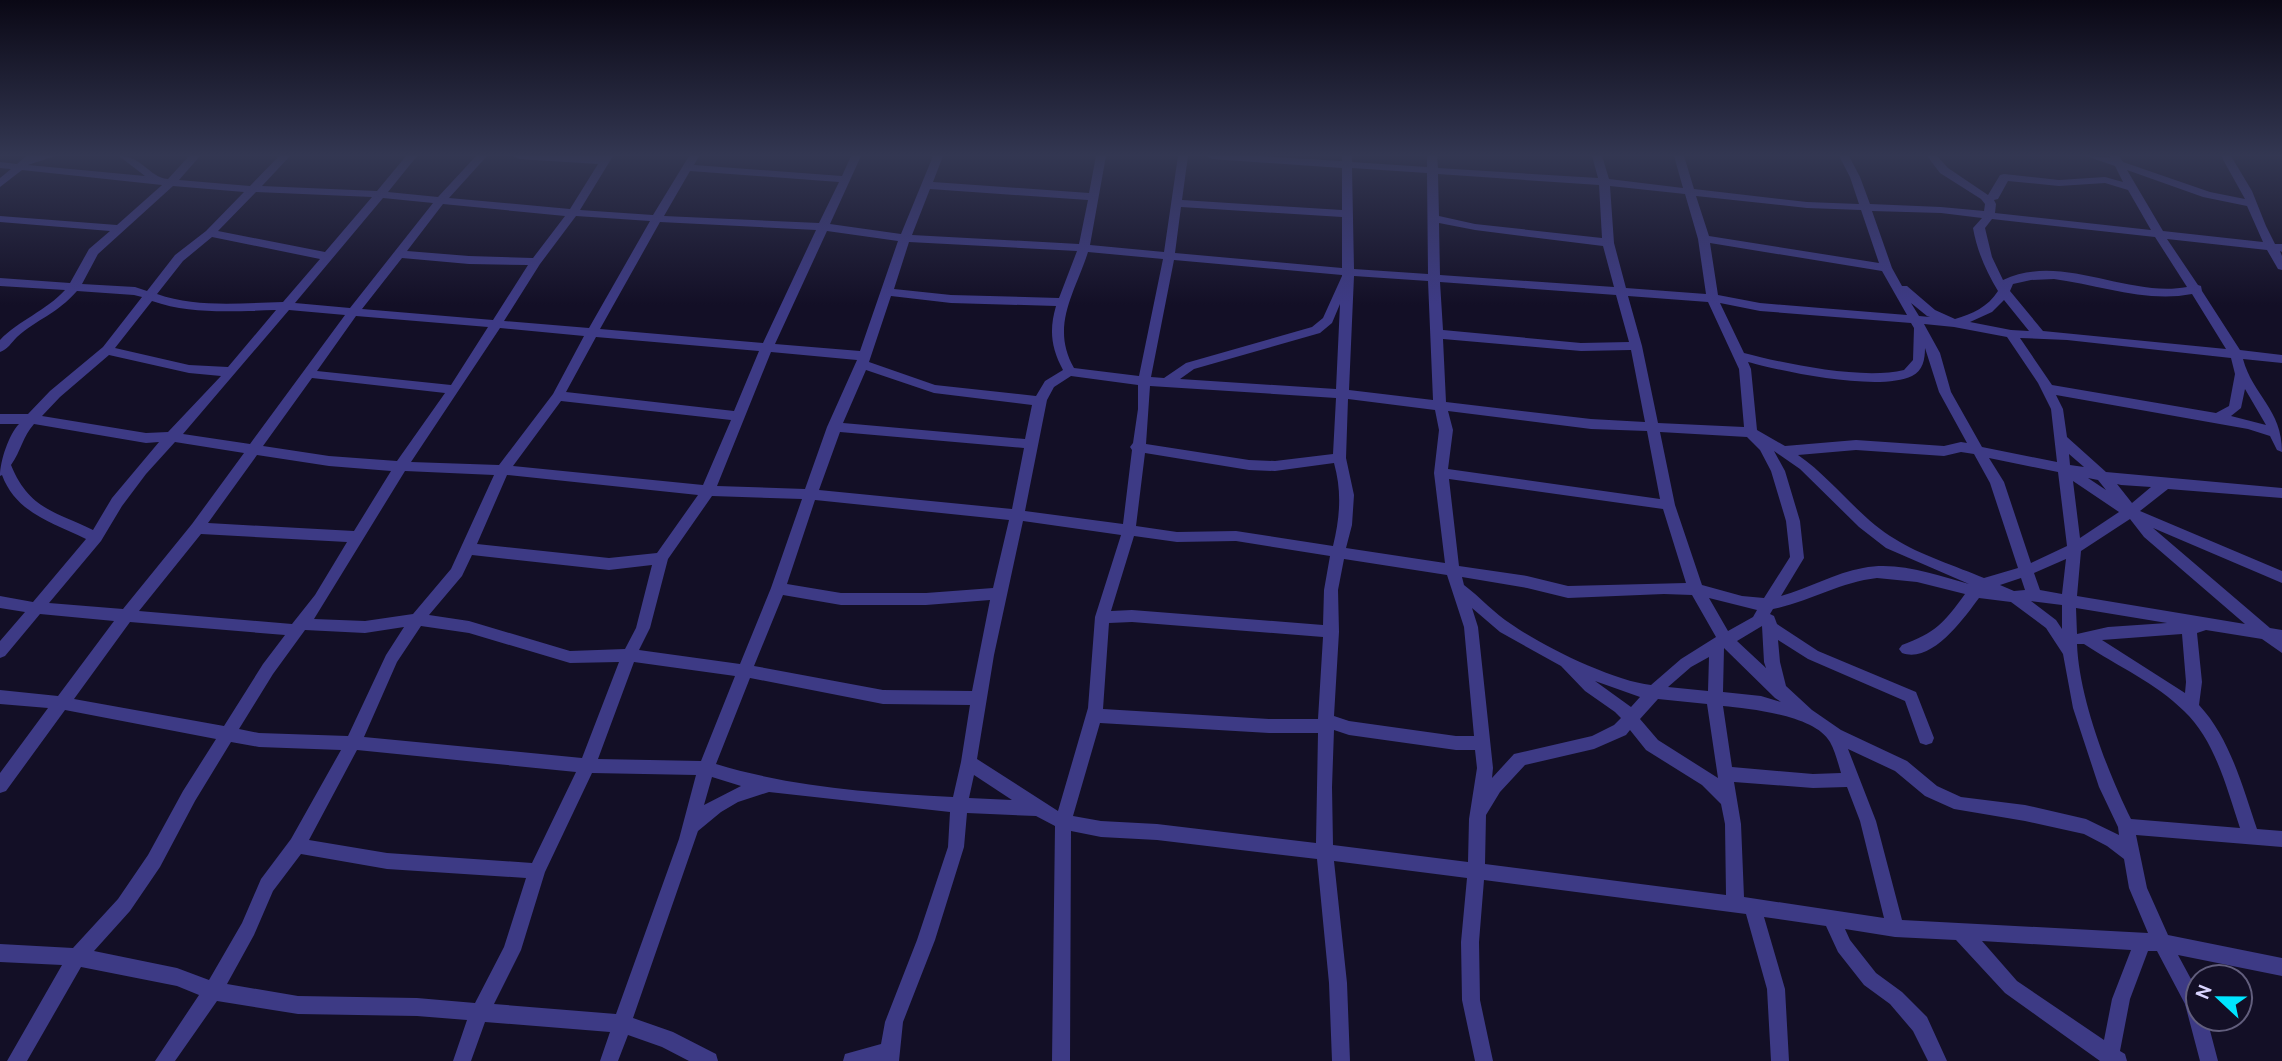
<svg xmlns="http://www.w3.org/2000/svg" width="2282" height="1061" font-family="Cabin,sans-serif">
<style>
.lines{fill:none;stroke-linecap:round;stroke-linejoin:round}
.minor{fill:#3d3a85;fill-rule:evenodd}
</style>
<rect width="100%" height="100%" fill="#130f26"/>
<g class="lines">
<path class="minor" d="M26 156H55L28 165 145 176 119 156C143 156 148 177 168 179L189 156H200L179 180 250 186 279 156H290L262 186 377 191 406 156H417L388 192 438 197 476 156H487L449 198 570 209 598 164 519 159 514 156H613L580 210 653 215 689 156H699L694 165 842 176 851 156H861L830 224 901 234 933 156H943L933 182 1089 193 1096 156H1106L1090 245 1164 252 1178 156H1188L1182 200 1342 210V168L1212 159 1207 156H1259L1342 161V156H1352V162L1427 167V156H1437L1438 168 1598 178 1592 156H1602L1609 179 1683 188 1674 156H1684L1694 189 1807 202 1859 204 1850 177 1839 156H1849L1860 177 1870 204 1941 207 1984 211 1985 204 1981 199 1940 173 1927 156H1937L1948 168 1988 195 2000 175 2004 174 2059 180 2105 177 2123 182 2115 166 2086 156 2110 158 2109 156H2119L2123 162 2210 192 2245 199 2221 156H2231L2252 191 2266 226 2275 244H2282V252L2280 251 2282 256V270L2278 269 2267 250 2167 239 2198 285 2201 286 2202 291 2240 350 2282 355V363L2243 359C2253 396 2282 409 2282 452L2277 450 2270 436 2248 429 2056 395 2063 409 2067 437 2106 472 2282 488V498L2168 489 2140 511 2282 571V583L2153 528 2270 628 2282 630V653L2262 639 2206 630 2197 633 2202 682 2199 705C2230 738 2243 788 2257 829L2282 831V847L2136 835 2147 888 2168 935 2282 958V976L2178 955 2198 992V1019H2207L2218 1061H2200L2185 1004 2157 951H2148L2130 999 2120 1051 2125 1054 2127 1061H2100L2005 993 1956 940 1895 937 1845 929 1850 940 1876 973 1902 992 1927 1017 1947 1061H1928L1913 1031 1890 1004 1864 985 1838 952 1826 926 1764 917 1785 989 1789 1061H1771L1767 989 1746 914 1484 880 1479 942 1480 1000 1493 1061H1475L1462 1000 1461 942 1467 878 1334 861 1347 983 1350 1061H1332L1329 983 1317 859 1157 840 1101 837 1071 831 1070 1061H1052L1055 826 1036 816 967 813 964 847 935 940 903 1022 899 1061H843L845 1054 881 1044 885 1022 917 940 948 847 950 812 769 792 738 802 721 812 698 831 633 1018 673 1032 716 1054 718 1061H689L662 1047 628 1035 618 1061H600L610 1032 485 1022 471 1061H453L467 1020 417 1016 298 1014 217 1001 175 1061H155L199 995 177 986 81 967 27 1061H7L62 965 0 962V944L73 948 118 899 148 855 183 791 216 739 65 710 6 791 0 793V773L48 708 0 704V690L58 696 114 621 40 614 5 656 0 658V641L25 612 0 608V596L33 602 86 539C53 523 16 513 2 475L0 476C0 461 9 434 19 424H0V414H28L50 391 103 347 142 297 134 295 77 291C57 314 37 319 17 337 11 343 8 349 0 352V340C19 320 46 311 65 290L0 286V278L70 283 89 249 110 231 0 222V216L117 225 162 185 22 170 0 187V178L11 169 0 168V162L17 164ZM1352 168 1427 173 1428 274 1354 269ZM2127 170 2203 197 2247 206 2263 242 2163 231ZM690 171 839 182 819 223 664 216ZM1438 174 1599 185 1602 238 1475 224 1439 216ZM2008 181 2059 186 2105 183 2128 190 2151 230 1995 213 1996 204 1994 200 1998 199ZM173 186 244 192 206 231 175 255 147 291 135 287 82 284 98 254ZM1610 186 1685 194 1698 239 1706 294 1626 288 1614 243ZM930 189 1088 200 1079 244 912 235ZM256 192 372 197 325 252 218 231ZM1696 196 1807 208 1861 210 1879 263 1709 236ZM383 198 433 203 350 308 295 303ZM443 204 565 216 533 258 469 256 407 251ZM1181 207 1342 217V268L1175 253ZM1872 211 1941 213 1982 218 1973 228C1977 251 1986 271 1998 291 1988 307 1972 314 1955 319L1935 310 1907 286H1902L1892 268ZM576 216 650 221 589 328 504 321 540 264ZM1992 219 2155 237 2187 287C2127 298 2061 252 2003 280L1992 257 1985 228ZM660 222 816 230 763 343 600 329ZM1439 223 1475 230 1603 246 1614 287 1440 275ZM827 231 898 241 860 351 775 344ZM212 237 320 259 283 302C241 303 197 308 157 294L183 261ZM909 242 1077 251 1059 298 951 295 894 289ZM1710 243 1882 271 1907 315 1760 303 1718 295ZM1088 252 1163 259 1139 376 1074 368C1050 326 1075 293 1088 252ZM402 258 469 264 528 265 493 320 362 309ZM1174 260 1342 275V276L1323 318 1312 327 1186 363 1164 378 1151 377ZM1354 276 1428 281 1433 400 1349 390ZM2054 279C2100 285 2146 303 2192 294L2226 349 2043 331 2010 291 2013 284 2031 280ZM1440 282 1616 295 1629 342 1581 343 1443 330ZM891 296 951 303 1056 306C1049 330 1051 348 1063 370L1045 381 1036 396 935 385 869 362ZM1628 296 1708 302 1739 369 1744 427 1658 423 1642 346ZM2004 300 2029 331 2011 330 1970 322 1992 312ZM152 301C192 315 235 311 276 310L228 367 189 365 115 348ZM1720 303 1760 311 1911 323 1914 328 1913 360 1904 370C1862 380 1786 364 1744 353ZM1911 303 1927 316 1930 317 1919 316ZM1340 304 1336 389 1180 379 1194 369 1320 333 1332 323ZM289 310 345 315 250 444 183 434ZM356 316 488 327 451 385 317 371ZM1924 324 1954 327 2007 337 2038 383 2051 409 2057 462 1982 447 1951 392 1940 353ZM500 328 584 336 553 394 499 465 411 462ZM596 337 759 351 734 411 566 392ZM2020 338 2067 340 2231 358 2235 374 2229 406 2216 413 2052 385ZM1443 339 1581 351 1631 350 1645 422 1591 419 1446 402ZM1925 348 1939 392 1967 443 1961 442 1944 446 1856 440 1785 446 1757 430 1751 369 1748 362C1784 372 1879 392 1912 376 1923 371 1925 359 1925 348ZM771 352 857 360 827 427 805 489 717 486ZM109 355 189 373 221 376 168 432 146 433 42 416 60 397ZM866 370 934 393 1032 405 1025 439 843 423ZM1071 376 1138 385V409L1133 443 1130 447 1132 450 1123 524 1025 511 1047 400 1054 387ZM312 378 445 393 397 461 329 456 263 446ZM1150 386 1336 398 1333 454 1275 461 1249 460 1146 444ZM2245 389 2266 425 2231 416 2241 408ZM1348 399 1435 410 1439 430 1434 473 1445 563 1346 548 1352 525 1354 495 1346 458ZM561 401 731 420 703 485 513 466ZM1448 411 1591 429 1647 431 1660 499 1448 469 1453 430ZM34 424 146 443 159 442 112 498 93 530C54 511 29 509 11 465 21 451 23 436 34 424ZM840 432 1024 448 1012 509 819 490ZM1660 432 1747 437 1760 450 1771 471 1786 521 1790 557 1764 598 1742 596 1702 585 1675 505ZM175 442 244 453 192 524 123 609 49 603 101 541 122 506 146 474ZM1856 450 1944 456 1961 452 1974 454 1990 483 2018 568 1984 578C1958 567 1918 554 1895 539 1858 517 1833 479 1798 455ZM1774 451 1800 469 1859 527 1886 548 1969 584C1935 575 1899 561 1863 568 1835 573 1809 588 1781 596L1804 558 1800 521 1785 471ZM1145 453 1249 470 1275 471 1334 463C1342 492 1340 517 1333 546L1236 531 1177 532 1136 526ZM2069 454 2084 467 2070 465ZM257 455 329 466 391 471 354 531 208 523ZM1989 458 2058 472 2067 546 2031 563 2004 482ZM405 471 494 475 451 569 413 614 365 621 314 619ZM507 475 698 495 657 553 609 558 477 544ZM2088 478 2098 480 2106 490ZM1449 479 1663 509 1686 583 1568 586 1527 576 1459 566ZM2073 481 2119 512 2080 538ZM2117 484 2121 485 2151 487 2132 503ZM712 496 802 499 771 588 740 664 639 650 650 628 668 559ZM815 500 1009 520 993 588 926 593H841L787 584ZM2130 519 2144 537 2245 624 2077 596 2081 551ZM1023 521 1121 535 1095 617 1088 708 1058 811 977 759 994 655ZM201 534 347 542 315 595 292 624 139 611ZM1134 536 1177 542 1236 541 1330 556 1324 590 1323 625 1132 610 1111 611ZM472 555 609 570 652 565 636 628 625 649 570 651 469 621 429 615 462 576ZM1344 559 1447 575 1464 627 1474 736H1456L1349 721 1334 716 1339 632 1338 590ZM2066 559 2062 594 2040 590 2034 573ZM1462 577 1527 588 1568 598 1664 594 1692 595 1716 637 1681 659 1651 685C1613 681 1542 646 1511 624 1494 613 1480 597 1464 585ZM1877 578 1917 582 1965 594C1944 623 1935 633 1902 645L1899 649 1902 653C1932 664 1964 618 1979 598L2011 602 2046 628 2063 654 2073 708 2099 787 2118 827 2119 835 2086 819 2025 805 1961 797 1937 786 1907 761 1841 730 1812 710 1786 686 1780 662 1778 640 1808 659 1905 701 1920 743 1926 745 1932 743 1934 738 1916 692 1818 651 1777 624 1774 616 1770 614 1773 609C1809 602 1840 582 1877 578ZM2021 578 2025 590 2014 591 2000 585ZM783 595 841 605H926L990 600 972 691 883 690 754 666ZM1709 598 1757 610 1753 617 1728 631ZM2031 601 2062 605V629L2056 620ZM1472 608 1500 632 1561 666 1585 691 1615 712 1621 718 1614 725 1592 736 1514 754 1492 778 1493 768 1478 627ZM2076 608 2167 623 2108 627 2077 634ZM130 622 285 635 263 664 224 726 74 699ZM1132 622 1323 637 1318 719H1269L1103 709 1109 623ZM421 626 469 633 570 663 619 662 582 758 364 737 397 662ZM1762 626 1764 662 1766 668 1737 641ZM404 627 386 655 348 736 259 733 239 729 273 674 305 630 365 633ZM2182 634 2186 682 2185 693 2102 640ZM2077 644H2084C2117 666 2156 683 2184 711 2215 740 2227 789 2240 828L2131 819C2107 771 2079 697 2077 644ZM1724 648 1775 698 1781 702 1761 696 1723 692ZM1709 657 1708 691 1668 687 1691 667ZM634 662 735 676 701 761 598 759ZM750 678 883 704 970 705 961 762 953 797C874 793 791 787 716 764ZM1595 681 1640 697 1631 707ZM1658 699 1707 704 1718 778 1658 740 1640 719ZM1723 706C1751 709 1815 715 1830 742 1835 751 1838 763 1841 773L1813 774 1732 767ZM1100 723 1269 733H1318L1316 843 1157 824 1101 821 1073 816ZM1334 730 1349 735 1456 750H1475L1477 768 1469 819 1468 862 1333 845 1332 787ZM1630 730 1646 750 1702 785 1721 804 1725 824 1726 895 1485 864 1486 815 1500 792 1525 765 1594 749 1626 735ZM231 742 259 747 341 750 291 839 261 879 242 923 209 980 177 968 94 951 130 911 160 867 195 801ZM1848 749 1895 771 1925 796 1954 809 2025 821 2084 834 2107 846 2124 859 2129 888 2148 933 1902 920 1876 821ZM357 750 576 772 532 863 387 853 309 840ZM592 773 696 775 679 839 616 1014 494 1004 521 950 545 872ZM974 775 1012 800 969 798ZM712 777 741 786 704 805ZM1734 782 1813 788 1847 787 1860 821 1884 918 1744 897 1741 824ZM301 854 387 869 526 878 504 947 475 1003 417 998 298 996 227 984 254 935 273 891ZM1982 941 2131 950 2112 999 2104 1040 2017 981Z"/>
</g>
<linearGradient id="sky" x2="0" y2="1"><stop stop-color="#0a0815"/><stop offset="0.51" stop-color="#333752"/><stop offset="1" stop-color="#333752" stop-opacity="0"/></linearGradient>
<rect width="2282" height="305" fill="url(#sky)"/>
<g transform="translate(2219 998) rotate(292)"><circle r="33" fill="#130f26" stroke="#625e7d" stroke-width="2"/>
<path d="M0-5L12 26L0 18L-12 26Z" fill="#00e5ff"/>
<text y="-10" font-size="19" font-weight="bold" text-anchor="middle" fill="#d9d4ff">N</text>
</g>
</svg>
